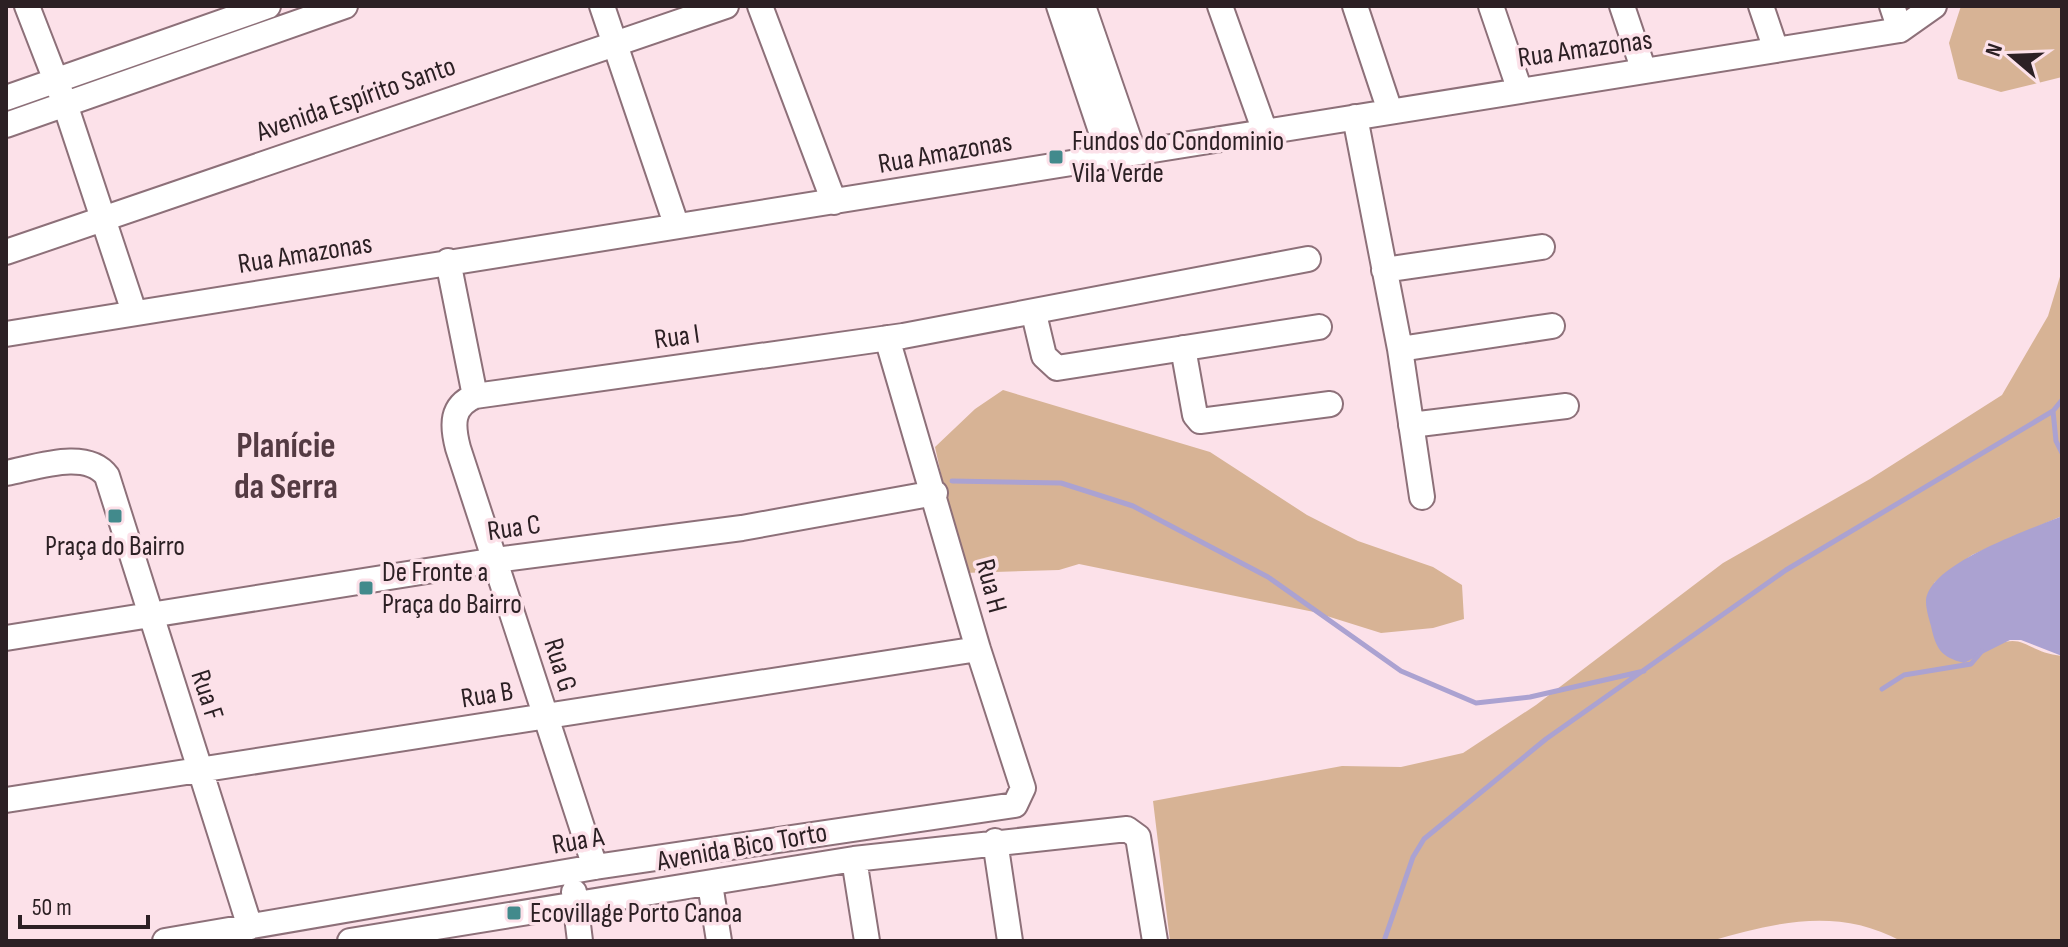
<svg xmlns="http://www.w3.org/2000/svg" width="2068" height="947" font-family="'Sofia Sans Condensed',sans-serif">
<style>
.green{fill:#d7b395}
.water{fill:#aba2d1}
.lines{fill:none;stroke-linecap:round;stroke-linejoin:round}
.stream{stroke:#aba2d1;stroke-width:5}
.minor-casing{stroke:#8d7079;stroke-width:28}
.minor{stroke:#fff;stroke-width:24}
.poi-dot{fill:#428a8c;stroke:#fce1e9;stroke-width:3}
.labels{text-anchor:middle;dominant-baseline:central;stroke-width:7;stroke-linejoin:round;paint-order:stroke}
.street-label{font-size:28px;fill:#2c2024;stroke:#fce1e9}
.poi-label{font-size:28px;fill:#2c2024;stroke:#fce1e9;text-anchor:start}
.district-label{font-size:36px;font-weight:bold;fill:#543b43;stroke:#fce1e9}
</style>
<rect width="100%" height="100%" fill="#fce1e9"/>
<path class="green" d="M1961 6H2062V77L2001 92 1958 79 1949 43Z
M2062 270V516L1972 555 1934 583 1979 656C2023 624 2023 653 2062 656V941H1901C1838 907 1776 922 1711 941H1170L1153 801 1342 766 1401 767 1463 753 1536 705 1723 563 1870 479 2002 395 2048 316Z
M1003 390 1210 452 1307 515 1358 541 1433 567 1462 585 1464 619 1433 628 1381 633 1314 612 1079 564 1059 570 963 573 935 447 975 409Z"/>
<path class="water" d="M2062 516V656L2021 640H2010L1964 663C1941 657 1936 649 1931 626 1929 619 1926 609 1926 602 1926 564 2032 529 2062 516Z"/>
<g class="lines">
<path class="stream" d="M2053 411 2056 441 2062 453
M952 481 1061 483 1133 506 1268 577 1401 671 1476 703 1530 697 1644 671
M1882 689 1904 675 1971 664 1982 651
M1384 941 1413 857 1424 839 1546 739 1786 570 2053 411 2062 400"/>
<g class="minor-casing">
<path id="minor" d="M27 6 65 104 134 312
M602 6 676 224
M760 6 834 202
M1059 6 1109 155
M1083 6 1133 151
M1220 6 1264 129
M1355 6 1390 111
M1491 6 1519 88
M1622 6 1644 71
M1761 6 1776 50
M1892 6 1900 30
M6 98 268 6
M1355 117 1400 349 1422 497
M6 125 345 6
M6 252 726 6
M448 261 475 396
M1384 270 1542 247
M1034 314 1044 356 1057 368 1319 327
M6 334 1900 30 1934 6
M1183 348 1195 415 1200 421 1330 404
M1400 349 1552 326
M1411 425 1566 406
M6 473C34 468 87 448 107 476L250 927
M6 638 496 560 742 528 935 493
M6 800 978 649
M995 841 1010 941
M854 859 867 941
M595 867 458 448C452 425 451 406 475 396L903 336 1308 259
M710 884 719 941
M574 892 580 941
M165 941 595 867 1015 805 1023 788 978 649 887 338
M350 941 854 859 1127 829 1138 837 1155 941"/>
</g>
<use href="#minor" class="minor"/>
</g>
<g class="poi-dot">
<rect x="1048" y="149" width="16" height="16" rx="4"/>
<rect x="107" y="508" width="16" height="16" rx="4"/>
<rect x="358" y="580" width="16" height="16" rx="4"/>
<rect x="506" y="905" width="16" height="16" rx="4"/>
</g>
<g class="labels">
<g class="street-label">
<text transform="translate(1585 49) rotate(-8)">Rua Amazonas</text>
<text transform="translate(356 99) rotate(-19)">Avenida Espírito Santo</text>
<text transform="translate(945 153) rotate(-10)">Rua Amazonas</text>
<text transform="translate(305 254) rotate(-9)">Rua Amazonas</text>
<text transform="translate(677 337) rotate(-8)">Rua I</text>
<text transform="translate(514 528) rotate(-8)">Rua C</text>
<text transform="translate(991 586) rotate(75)">Rua H</text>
<text transform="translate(560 665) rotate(73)">Rua G</text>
<text transform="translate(207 695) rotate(72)">Rua F</text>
<text transform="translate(487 695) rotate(-9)">Rua B</text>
<text transform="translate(578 841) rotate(-10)">Rua A</text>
<text transform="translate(742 847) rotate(-10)">Avenida Bico Torto</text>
</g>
<g class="poi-label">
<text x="1072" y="141">Fundos do Condominio<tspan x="1072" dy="32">Vila Verde</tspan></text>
<text x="115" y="546" text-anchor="middle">Praça do Bairro</text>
<text x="382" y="572">De Fronte a<tspan x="382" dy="32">Praça do Bairro</tspan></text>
<text x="530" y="913">Ecovillage Porto Canoa</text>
</g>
<g class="district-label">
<text x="286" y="446">Planície<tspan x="286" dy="41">da Serra</tspan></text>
</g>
</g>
<rect width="2068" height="947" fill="none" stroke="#2c2024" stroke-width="16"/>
<g transform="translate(2012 56) rotate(289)" stroke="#fce1e9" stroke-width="6" paint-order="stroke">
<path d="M0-6L14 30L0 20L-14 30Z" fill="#2c2024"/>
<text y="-12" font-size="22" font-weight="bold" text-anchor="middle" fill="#2c2024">N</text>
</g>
<path d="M20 915v12h128v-12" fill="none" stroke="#2c2024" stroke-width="4"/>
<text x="32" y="915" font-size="24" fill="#2c2024" stroke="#fce1e9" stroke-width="6" paint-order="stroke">50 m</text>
</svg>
